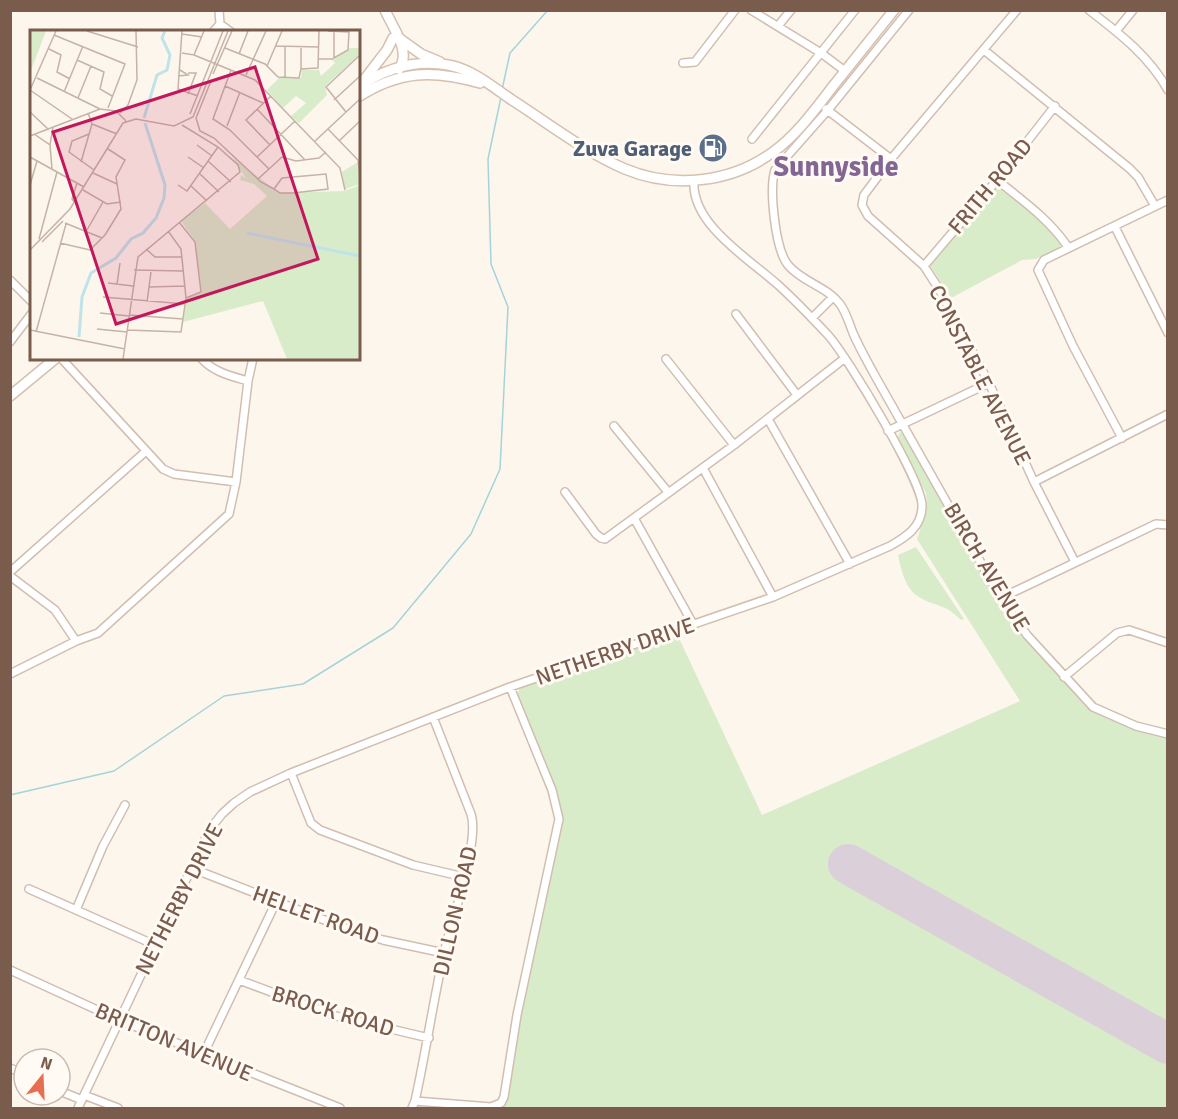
<svg xmlns="http://www.w3.org/2000/svg" width="1178" height="1119" font-family="Signika,sans-serif">
<style>
.green{fill:#d8ecc9}
.lines{fill:none;stroke-linecap:round;stroke-linejoin:round}
.stream{stroke:#a5d3da;stroke-width:1.5}
.runway{stroke:#dbcfda;stroke-width:40}
.street-casing{stroke:#d1beb0;stroke-width:10}
.secondary-casing{stroke:#d6c0b0;stroke-width:12}
.street{stroke:#fff;stroke-width:7}
.secondary{stroke:#fff;stroke-width:9}
.labels{text-anchor:middle;dominant-baseline:central;stroke-width:6;stroke-linejoin:round;paint-order:stroke}
.service-label{font-size:22px;font-weight:bold;fill:#4e5e75;stroke:#fffaf3;text-anchor:end}
.street-label{font-size:22px;fill:#7a5c4d;stroke:#fffaf3}
.district-label{font-size:28px;font-weight:bold;fill:#846695;stroke:#fffaf3}
.inset-river{fill:none;stroke:#bfe3e8;stroke-width:3}
.inset-road{fill:none;stroke:#c5b3a7;stroke-width:1.5}
.view{fill:#c2185b;fill-opacity:0.15;stroke:#c2185b;stroke-width:3}
.inset-edge{fill:none;stroke:#7a5c4d;stroke-width:3}
</style>
<rect width="100%" height="100%" fill="#fdf6ec"/>
<path class="green" d="M997 187C1021 205 1046 221 1062 246L1036 259 1022 260 951 298 930 265Z
M903 432 994 595 1019 632 1085 704 1108 719 1149 733 1167 737V1108H498L507 1103 520 1016 561 818 517 696 520 687 677 634 762 815 1020 701 917 539 927 509 926 493 899 445 898 438 899 433Z
M916 547 964 619 961 620C943 602 937 608 919 597 905 589 901 569 898 555Z"/>
<g class="lines">
<path class="stream" d="M502 90 510 53 548 10
M10 795 114 771 224 696 303 684 393 628 471 534 500 469 508 307 491 264 488 159 501 97"/>
<path class="runway" d="M848 864 1168 1044"/>
<g class="street-casing">
<path id="street" d="M751 10 821 53 845 71
M909 10 828 110 775 170C769 189 775 249 788 265 802 282 826 286 840 304 846 312 849 323 853 333 859 347 867 361 874 374L1001 598 1027 635 1093 707 1136 726 1168 734
M1017 10 891 159 864 195 862 205 868 216 924 266 939 289 989 383 1034 482 1075 562
M1089 10C1120 34 1149 56 1168 90
M220 24 231 32
M778 26 791 10
M1116 31 1133 10
M213 32 220 24 219 10
M984 50 1129 168 1138 177 1155 206
M683 63 695 62 735 10
M826 109 891 159
M752 139 855 10
M997 180C1023 201 1049 219 1068 247
M1115 227 1168 333
M924 266 997 180 1055 106
M10 280 32 302
M736 314 797 395
M812 318 833 297
M10 342 32 313
M61 358 163 469 174 474 236 482
M201 358C213 372 231 376 248 381
M666 359 734 445
M768 419 850 564
M614 426 668 492
M888 431 989 383
M1122 438 1073 346 1038 270 1044 260 1168 200
M703 468 773 597
M1034 482 1168 414
M565 492 596 534 601 538 605 539 734 445 845 358
M634 518 693 624
M10 572 145 452
M10 576 55 610 76 641
M1001 598 1156 524 1168 525
M10 674 76 641 98 633 229 514 236 482 248 381 253 358
M1064 677 1117 633 1129 630 1168 643
M291 773 311 823 320 830 413 865 464 877
M191 868 350 930 383 940 444 953
M29 889 155 945
M76 910 103 846 125 805
M10 970 119 1020 340 1108
M239 980 336 1016 429 1038
M203 1055 276 902
M10 1068 24 1074
M60 1091 82 1100
M84 1095 118 1108
M415 1101 491 1107 501 1103 504 1097 517 1015 559 819 552 790 510 687
M78 1108 210 829 222 814 234 803 250 792 291 773 510 687 773 597 890 546C906 537 922 527 922 506 923 482 847 356 828 335 812 318 795 300 777 284 749 259 691 224 694 181
M412 1108 415 1101C426 1052 433 1002 444 953 451 922 480 841 471 814L433 717"/>
</g>
<g class="secondary-casing">
<path id="secondary" d="M385 10C392 27 412 51 399 69
M400 39 421 54 440 62
M364 80 387 50 393 38
M358 87C386 68 415 59 448 65 472 69 493 87 512 100 548 123 585 152 625 169 673 189 731 183 773 152 797 135 816 108 834 85 854 60 874 35 894 10
M358 97C400 70 433 70 480 83
M10 396 56 358"/>
</g>
<use href="#street" class="street"/>
<use href="#secondary" class="secondary"/>
</g>
<defs>
<g id="fuel-disc" transform="scale(1.5)"><circle r="9.5" fill="#5c6f8a" stroke="#fffaf3"/><path d="M-5.5-6h7V0h2V4h1.3V-2.5L3-4.5l.8-.8L6-3V5H2.5V1h-1V6h-7ZM-4.2-4.7v3.2H.2V-4.7Z" fill="#fff"/></g>
</defs>
<g fill-rule="evenodd">
<use href="#fuel-disc" x="713" y="148"/>
</g>
<g class="labels">
<g class="service-label">
<text x="692" y="148">Zuva Garage</text>
</g>
<g class="street-label">
<text transform="translate(990 186) rotate(-50)">FRITH ROAD</text>
<text transform="translate(980 375) rotate(63)">CONSTABLE AVENUE</text>
<text transform="translate(987 567) rotate(59)">BIRCH AVENUE</text>
<text transform="translate(615 651) rotate(-19)">NETHERBY DRIVE</text>
<text transform="translate(179 899) rotate(-63)">NETHERBY DRIVE</text>
<text transform="translate(455 911) rotate(-77)">DILLON ROAD</text>
<text transform="translate(316 915) rotate(20)">HELLET ROAD</text>
<text transform="translate(333 1011) rotate(17)">BROCK ROAD</text>
<text transform="translate(174 1042) rotate(23)">BRITTON AVENUE</text>
</g>
<g class="district-label">
<text x="836" y="167">Sunnyside</text>
</g>
</g>
<g transform="translate(30 30)">
<rect width="330" height="330" fill="#fdf6ec"/>
<path d="M0 1H16L0 43ZM320 18H330V24L295 56 297 65 269 93 261 86 276 73 266 66 253 78 237 60 249 48H271L272 40H289L291 46 305 33 302 30ZM202 127 249 163 314 161 330 155V329H257L233 271 153 292 157 268 172 263 165 211 151 191 175 173 200 199 237 166 224 154 210 150 211 145 216 148ZM328 132 330 154 315 159 312 142Z" fill="#d8ecc9"/>
<path class="inset-river" d="M114 88 127 45 137 40 140 25 132 8 135 1M217 203 330 226M49 307 52 267 61 243 86 228 101 209 113 203 126 188 134 168 135 155 115 93"/>
<path class="inset-road" d="M57 1 108 17M152 1 148 59 168 66M304 1V28M152 4 172 7M24 5 95 34 78 78M246 16 289 17M195 18 235 34 248 47 269 48 271 39 288 38 289 1M271 18V39M19 19 31 25 27 42 40 49M152 23 164 25 174 1M209 24 218 1M164 25 225 50 310 138 315 160M289 29H302L318 20 319 2 298 1M47 30 74 42 70 59 82 66M237 36 252 1M201 40 183 89 200 100 239 139M158 43H166L158 64M183 44 202 1M216 45 236 1M148 46 158 45 150 40M7 48 70 79M255 48V17M181 51 166 88 170 101 184 108 231 152 244 159 250 163H263L298 159 296 144 252 148 244 159M195 56 233 73M0 60 26 1M0 60 42 89M34 62 53 16M48 68 61 36M304 70 330 46M227 79 275 130M0 82 18 99M316 82 296 57 330 25M90 83 98 75 107 50 106 1M160 84 193 1M62 94 87 104M197 96 210 62M298 99 328 130 330 146M4 104 20 115 22 139M59 104 42 111 39 122 64 140M0 106 70 79 86 81 96 91M285 111 330 69M309 111 330 91M20 115 23 97M167 115 182 126M240 115 216 90 241 66M0 127 54 157M158 127 174 138M227 127 265 91M178 131 201 152M51 132 62 94 58 83M63 143 87 154M170 144 189 162M228 149 252 127 266 131 289 128 296 122M0 155 7 131M148 155 157 161 188 117M161 156 177 171M53 160 77 174 91 172M45 173 42 169 47 153M149 192 165 212 171 262 156 268M35 193 72 208M57 200 73 172M9 209 27 142M12 212 33 191M30 213 60 220 75 205 91 179 86 147 95 130 78 119M116 219 125 227H152M0 220 40 179 93 93 106 89 144 96 163 87 198 1M104 240 153 241M78 253 103 256M87 254 90 233M119 257 155 256M73 267 155 274M117 272 121 242M70 283 99 286M99 285 153 289M67 299 97 302M0 300 95 319M97 300 151 302 156 268 151 219 138 201M6 302 36 194M93 329 108 227 210 142 208 135 188 117 152 95"/>
<path class="view" d="M225 37 288 229 86 294 23 102Z"/>
<rect width="330" height="330" class="inset-edge"/>
</g>
<rect width="1178" height="1119" fill="none" stroke="#7a5c4d" stroke-width="24"/>
<g transform="translate(42 1077) rotate(18)"><circle r="28" fill="#fffaf3" stroke="#cabbb1" stroke-width="1.5"/>
<path d="M0-4.5L10 22L0 15L-10 22Z" fill="#e76f51"/>
<text y="-9" font-size="16" font-weight="bold" text-anchor="middle" fill="#7a5c4d">N</text>
</g>
</svg>
